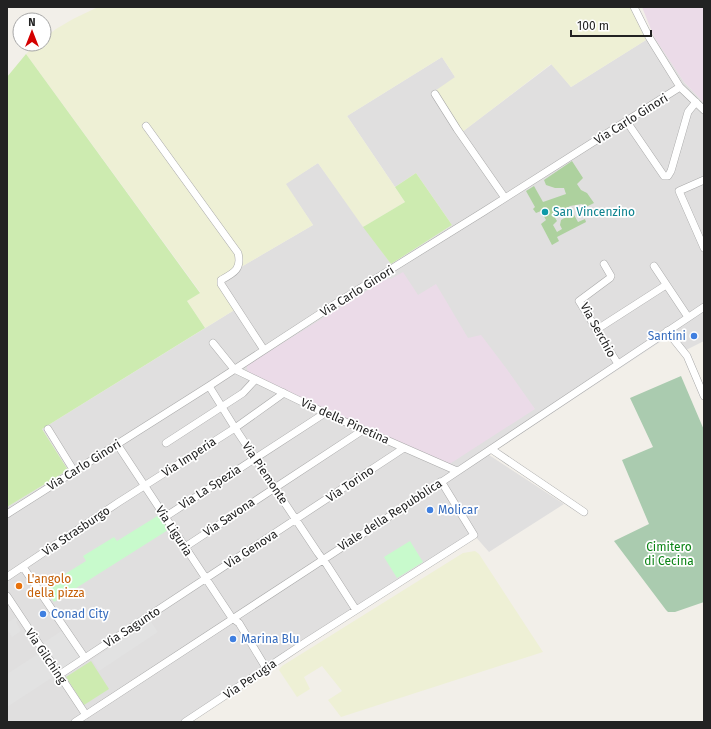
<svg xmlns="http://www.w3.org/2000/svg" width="711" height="729" font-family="'Fira Sans',sans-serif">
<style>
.residential{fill:#e0dfdf}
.industrial{fill:#ebdbe8}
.farmland{fill:#eef0d5}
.grass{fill:#cdebb0}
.forest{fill:#add19e}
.cemetery{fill:#aacbaf}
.park{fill:#c8facc}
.parking{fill:#e2e2e2}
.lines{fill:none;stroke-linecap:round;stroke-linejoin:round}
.minor-casing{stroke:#a9a9a9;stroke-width:8}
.minor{stroke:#fff;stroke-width:7}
.culture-dot{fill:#0f9aa8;stroke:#fff;stroke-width:1.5}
.shop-dot{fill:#3f7fe0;stroke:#fff;stroke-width:1.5}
.food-dot{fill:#e8710a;stroke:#fff;stroke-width:1.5}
.labels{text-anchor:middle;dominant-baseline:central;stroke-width:3.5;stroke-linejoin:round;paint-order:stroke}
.street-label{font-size:12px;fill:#222;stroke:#fff}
.culture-label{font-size:12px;fill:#0d838f;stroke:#fff;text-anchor:start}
.shop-label{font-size:12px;fill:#366cbe;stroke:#fff;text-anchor:start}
.park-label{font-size:12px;fill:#0c8416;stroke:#fff}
.food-label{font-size:12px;fill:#c56008;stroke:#fff;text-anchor:start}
</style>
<rect width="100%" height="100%" fill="#f2efe9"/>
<path class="residential" d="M654 37 684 82 704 103V341L682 352 669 336 489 455 564 504 489 552 474 535 185 722H7V507L68 470 42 429 236 309 217 281 313 225 285 184 318 163 391 264 452 225 416 173 395 187 347 116 442 57 455 77 458 135 552 64 571 87 646 40Z"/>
<path class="industrial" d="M642 7H704V103L684 82 654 37Z
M403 272 418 295 436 284 468 338 481 335 506 368 535 409 448 465 291 394 248 372 247 368 246 366 387 278 391 279Z"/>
<path class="farmland" d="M98 7H630L646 40 571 87 551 64 457 136 432 93 455 77 442 57 347 116 405 202 363 227 318 163 286 184 313 225 217 281 236 309 205 328 187 301 200 292 26 54 36 44H44V38L56 29 73 19Z
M475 551 479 554 543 652 341 717 328 700 342 691 322 666 304 677 310 689 297 697 279 670 282 666 463 553Z"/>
<path class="grass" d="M26 54 200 293 187 301 205 328 42 429 68 470 7 507V77Z
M416 173 452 225 391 264 363 227 405 202 395 187Z
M91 661 109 689 84 705 66 677Z"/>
<path class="forest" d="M572 161 583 178 577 184 581 190 587 193 594 203 586 207 582 204 570 206 554 216 557 221 553 225 557 232 562 229 560 225 561 220 573 213 578 222 585 219 586 222 557 237 559 241 552 245 541 224 546 220 541 211 536 213 533 209 535 207 526 191 534 186 543 202 566 194 564 188H555L546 185 544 180Z"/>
<path class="cemetery" d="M681 376 704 430V602L675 612H668L666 610 614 541 649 524 622 460 653 447 630 398Z"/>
<path class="park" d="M159 515 168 530 54 602 44 587 86 561 83 556 114 537 117 541Z
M410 541 423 562 397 578 384 557Z"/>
<path class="parking" d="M19 615 21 618 16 622 21 631 12 637 7 629V623Z
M148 617 158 632 99 671 92 660 144 625 142 621Z
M63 630 83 660 63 672 43 643Z
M38 654 53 677 7 707V674Z"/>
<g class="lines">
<g class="minor-casing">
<path id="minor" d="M634 7 649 37 680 87 704 110
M435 94 457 129 505 198
M627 122 664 176H668L671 171 688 112 696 102
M146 126 238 253C242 269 234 273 221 280V284L264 350
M704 180 679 191 704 248
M604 264 611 276 610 278 579 301 618 364
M654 266 688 317
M596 330 666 285
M667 331 687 356 704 396
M213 343 234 369 325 413 457 471
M209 386 235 428 318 553 327 565 356 610
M48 429 74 471
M166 443 243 393 255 380
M117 444 232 618 239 623 266 668
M491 449 584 512
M7 514 209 386 338 302 483 212 680 87
M165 517 325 413
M185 547 363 430
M23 567 85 658
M7 577 119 502 235 428 284 393
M7 596 86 715
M59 675 404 448
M75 722 422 495 704 307
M185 722 306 642 474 535 444 486 440 482"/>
</g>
<use href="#minor" class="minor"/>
</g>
<circle class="culture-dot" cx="545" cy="212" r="4"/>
<g class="shop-dot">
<circle cx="694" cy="336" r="4"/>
<circle cx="430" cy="510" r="4"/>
<circle cx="43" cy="614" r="4"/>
<circle cx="233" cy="639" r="4"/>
</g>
<circle class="food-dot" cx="19" cy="586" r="4"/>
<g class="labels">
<g class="street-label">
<text transform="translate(631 119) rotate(-32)">Via Carlo Ginori</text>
<text transform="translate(357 291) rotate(-32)">Via Carlo Ginori</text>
<text transform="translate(598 330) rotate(61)">Via Serchio</text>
<text transform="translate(345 421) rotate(24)">Via della Pinetina</text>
<text transform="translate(189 457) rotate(-33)">Via Imperia</text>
<text transform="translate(84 465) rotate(-32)">Via Carlo Ginori</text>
<text transform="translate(265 473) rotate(56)">Via Piemonte</text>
<text transform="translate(350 484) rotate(-34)">Via Torino</text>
<text transform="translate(210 487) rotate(-33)">Via La Spezia</text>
<text transform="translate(390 515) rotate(-33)">Viale della Repubblica</text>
<text transform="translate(229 517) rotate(-34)">Via Savona</text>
<text transform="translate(76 531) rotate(-34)">Via Strasburgo</text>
<text transform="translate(174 531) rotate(57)">Via Liguria</text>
<text transform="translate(251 549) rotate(-33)">Via Genova</text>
<text transform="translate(132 627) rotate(-33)">Via Sagunto</text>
<text transform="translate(46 656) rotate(56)">Via Gilching</text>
<text transform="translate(250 679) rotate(-34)">Via Perugia</text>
</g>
<g class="culture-label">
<text x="553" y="212">San Vincenzino</text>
</g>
<g class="shop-label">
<text x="686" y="336" text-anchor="end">Santini</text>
<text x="438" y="510">Molicar</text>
<text x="51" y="614">Conad City</text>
<text x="241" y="639">Marina Blu</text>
</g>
<g class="park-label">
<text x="669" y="547">Cimitero<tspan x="669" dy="14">di Cecina</tspan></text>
</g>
<g class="food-label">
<text x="27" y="579">L'angolo<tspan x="27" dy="14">della pizza</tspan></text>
</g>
</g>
<rect width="711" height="729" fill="none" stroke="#222222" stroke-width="16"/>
<g transform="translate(32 32)"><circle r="19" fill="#ffffff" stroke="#a7a7a7"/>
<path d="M0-3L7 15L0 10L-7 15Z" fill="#d40000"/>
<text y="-6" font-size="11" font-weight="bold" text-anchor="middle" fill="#222222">N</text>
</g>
<path d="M571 30v6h80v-6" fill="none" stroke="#222222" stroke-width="2"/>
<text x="577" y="30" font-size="12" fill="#222222" stroke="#ffffff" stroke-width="3" paint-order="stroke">100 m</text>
</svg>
